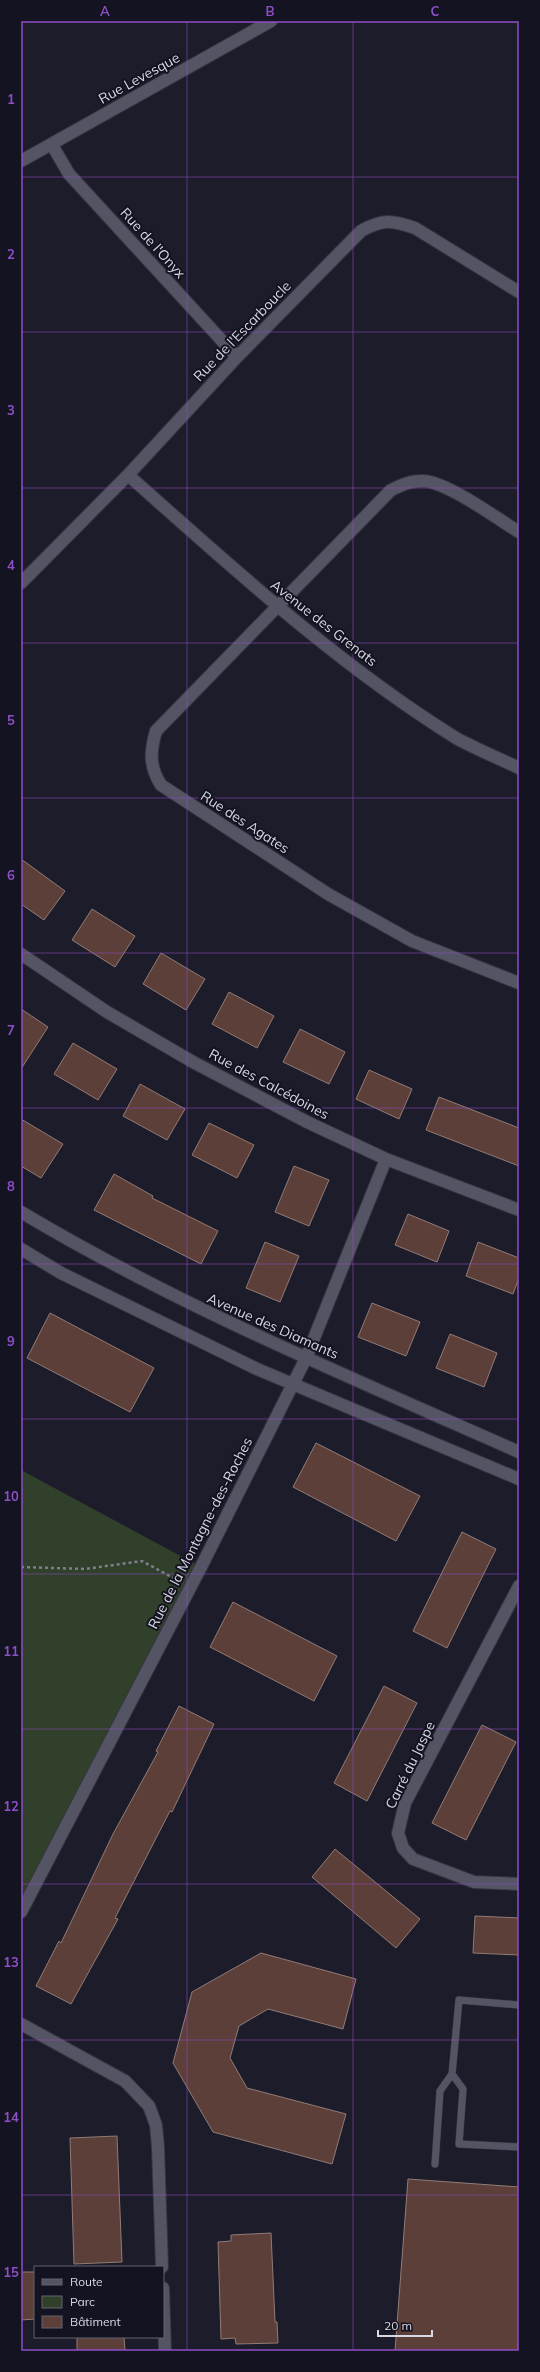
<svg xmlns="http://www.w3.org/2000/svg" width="540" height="2372" font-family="Mulish,sans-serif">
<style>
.green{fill:#30402b}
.building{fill:#5d3f39;stroke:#917b76}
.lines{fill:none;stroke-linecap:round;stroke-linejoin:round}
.lane-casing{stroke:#363541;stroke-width:8}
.street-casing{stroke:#363541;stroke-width:14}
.secondary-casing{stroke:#363541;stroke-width:14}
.path{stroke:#7f7e8b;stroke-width:2.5;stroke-dasharray:3 3;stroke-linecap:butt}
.lane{stroke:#545465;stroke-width:7}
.street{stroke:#545465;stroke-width:12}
.secondary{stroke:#545465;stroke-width:12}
.grid{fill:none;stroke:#8e4ec6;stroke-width:1;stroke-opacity:0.55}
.labels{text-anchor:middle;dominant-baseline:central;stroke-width:4;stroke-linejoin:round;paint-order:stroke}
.street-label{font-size:14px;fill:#d8d8e3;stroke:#141321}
.neatline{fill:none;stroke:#8e4ec6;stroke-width:1.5}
.grid-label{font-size:13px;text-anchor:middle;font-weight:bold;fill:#8e4ec6}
</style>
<rect width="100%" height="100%" fill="#1d1c2b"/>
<path class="green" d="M21 1470 201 1567 21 1912Z"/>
<path class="building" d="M21 859 65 891 44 920 21 904Z
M92 909 135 936 115 967 72 940Z
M161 953 205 979 186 1010 143 984Z
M229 992 274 1016 257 1048 212 1024Z
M21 1009 48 1027 21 1069Z
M300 1029 345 1052 329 1084 283 1062Z
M73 1043 117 1069 98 1100 54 1074Z
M369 1070 412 1089 399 1119 356 1099Z
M140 1084 185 1109 167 1140 123 1116Z
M439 1097 519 1128V1166L426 1130Z
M21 1119 63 1144 41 1178 21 1166Z
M209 1123 254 1145 237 1178 192 1155Z
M294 1166 329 1180 309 1226 275 1212Z
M114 1174 153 1196 152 1198 218 1231 201 1264 94 1210Z
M408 1214 449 1231 437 1262 395 1245Z
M265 1242 299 1256 280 1302 246 1288Z
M478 1242 519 1258V1278L513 1294 466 1276Z
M372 1303 420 1322 406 1356 358 1337Z
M50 1313 154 1368 130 1412 27 1358Z
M450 1334 497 1353 484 1387 436 1368Z
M316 1443 420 1496 396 1541 293 1487Z
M462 1532 496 1549 447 1648 413 1631Z
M233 1602 337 1656 314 1701 210 1647Z
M384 1686 417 1703 367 1801 334 1783Z
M179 1706 214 1724 172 1812 170 1811 115 1918 118 1919 71 2004 36 1986 59 1941 61 1943 113 1834 158 1752 156 1751Z
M482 1725 516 1742 466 1840 432 1823Z
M335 1849 420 1919 396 1948 312 1877Z
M475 1916 519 1918V1955L473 1953Z
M261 1953 356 1979 343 2029 268 2009 239 2026 230 2058 247 2088 346 2114 332 2164 213 2132 173 2063 192 1992Z
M117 2136 122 2262 74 2264 70 2138Z
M408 2179 519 2187V2351H395Z
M271 2233 275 2322H277L278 2343 236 2344 235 2338 221 2339 218 2242 231 2241V2235Z
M21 2272H35V2319L21 2320Z
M77 2337H124L125 2351H77Z"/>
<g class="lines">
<g class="lane-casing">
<path id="lane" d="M519 2005 459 2000 452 2074 463 2089 459 2144 519 2147
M435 2164 440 2091 452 2074"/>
</g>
<g class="street-casing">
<path id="street" d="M52 145 69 174 237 357
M21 161 271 21
M128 475C233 568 337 664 456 738 476 749 498 758 519 768
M519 532C498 519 447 482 424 481 411 480 402 485 391 490L156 731C150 752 149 766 161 785L328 894 412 941 519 983
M21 583 128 475 237 357 361 231C382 219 392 220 415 228L519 292
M21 954 107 1012 193 1062 307 1122 386 1159 519 1210
M519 1586 405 1803 398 1833 403 1848 413 1859 474 1882 519 1884
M21 1912 201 1567 306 1358 386 1159
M21 2024 125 2081 149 2106 156 2125 158 2147 162 2267
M163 2288 165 2351"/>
</g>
<g class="secondary-casing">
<path id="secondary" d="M21 1212C180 1307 350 1377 519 1452
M21 1249 61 1273 257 1369 519 1479"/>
</g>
<path class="path" d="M21 1567 85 1569 142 1561 177 1580"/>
<use href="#lane" class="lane"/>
<use href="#street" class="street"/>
<use href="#secondary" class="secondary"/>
</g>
<path class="grid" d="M187 21V2351M353 21V2351M21 177H519M21 332H519M21 488H519M21 643H519M21 798H519M21 953H519M21 1108H519M21 1264H519M21 1419H519M21 1574H519M21 1729H519M21 1884H519M21 2040H519M21 2195H519"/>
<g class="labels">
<g class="street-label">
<text transform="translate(139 78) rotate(-29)">Rue Levesque</text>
<text transform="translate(153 243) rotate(48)">Rue de l'Onyx</text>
<text transform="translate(242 331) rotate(-46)">Rue de l'Escarboucle</text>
<text transform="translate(324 623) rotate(38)">Avenue des Grenats</text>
<text transform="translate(245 822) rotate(33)">Rue des Agates</text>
<text transform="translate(269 1084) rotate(28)">Rue des Calcédoines</text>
<text transform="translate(273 1326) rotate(24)">Avenue des Diamants</text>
<text transform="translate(200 1533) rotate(-63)">Rue de la Montagne-des-Roches</text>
<text transform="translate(410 1765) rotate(-64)">Carré du Jaspe</text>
</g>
</g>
<rect width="540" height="2372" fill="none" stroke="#141321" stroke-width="44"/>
<rect x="34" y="2266" width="130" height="72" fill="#141321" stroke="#62626f"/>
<rect x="42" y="2279" width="20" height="6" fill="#545465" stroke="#62626f"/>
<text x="70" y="2286" font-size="12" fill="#d8d8e3">Route</text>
<rect x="42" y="2296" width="20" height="12" fill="#30402b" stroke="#62626f"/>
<text x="70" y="2306" font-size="12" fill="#d8d8e3">Parc</text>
<rect x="42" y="2316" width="20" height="12" fill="#5d3f39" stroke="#62626f"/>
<text x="70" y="2326" font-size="12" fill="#d8d8e3">Bâtiment</text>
<path d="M378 2330v6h54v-6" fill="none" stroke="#d8d8e3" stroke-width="2"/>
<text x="384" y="2330" font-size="12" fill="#d8d8e3" stroke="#141321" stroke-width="3" paint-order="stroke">20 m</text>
<rect x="22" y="22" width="496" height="2328" class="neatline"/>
<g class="grid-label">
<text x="105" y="16">A</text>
<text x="270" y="16">B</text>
<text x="435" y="16">C</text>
<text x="11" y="104">1</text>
<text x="11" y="259">2</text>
<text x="11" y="415">3</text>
<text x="11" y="570">4</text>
<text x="11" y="725">5</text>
<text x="11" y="880">6</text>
<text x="11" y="1035">7</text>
<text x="11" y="1191">8</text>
<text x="11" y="1346">9</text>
<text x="11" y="1501">10</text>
<text x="11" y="1656">11</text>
<text x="11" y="1811">12</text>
<text x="11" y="1967">13</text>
<text x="11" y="2122">14</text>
<text x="11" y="2277">15</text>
</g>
</svg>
